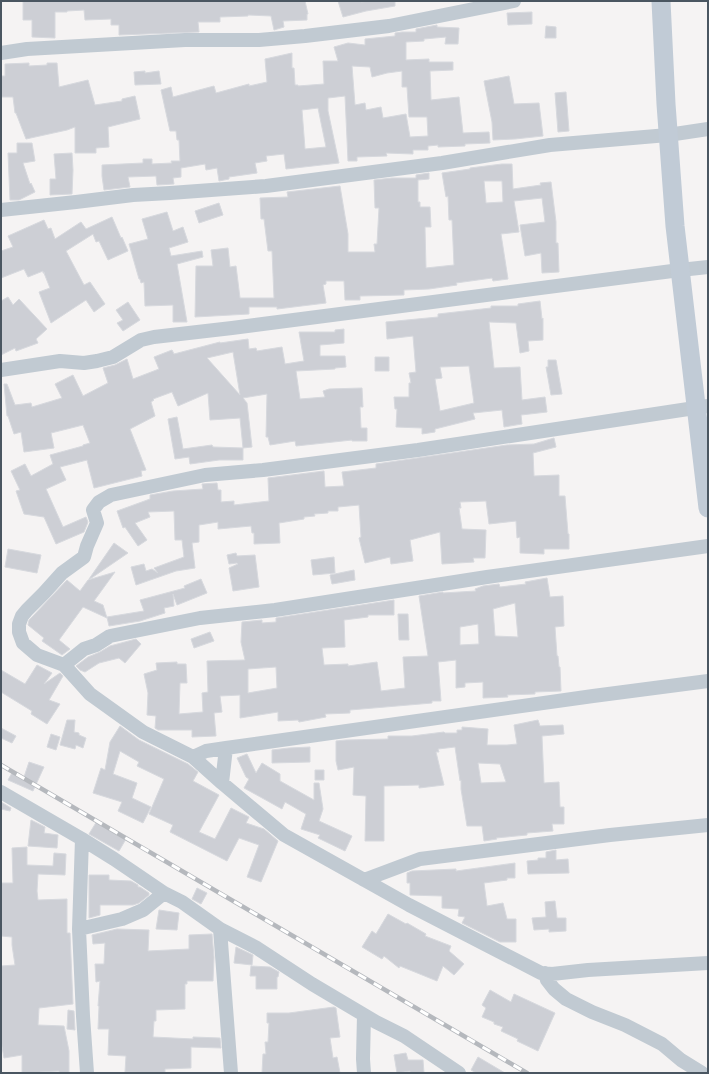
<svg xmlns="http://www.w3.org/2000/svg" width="709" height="1074" font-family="Overpass,sans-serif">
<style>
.building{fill:#cdcfd5;stroke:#d7d9de;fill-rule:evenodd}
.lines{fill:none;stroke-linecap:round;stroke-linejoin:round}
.street{stroke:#c1cad2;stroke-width:14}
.secondary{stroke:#c1cbd6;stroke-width:19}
.rail-casing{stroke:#b5b8bd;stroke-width:4.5}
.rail{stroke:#fff;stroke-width:3;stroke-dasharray:9;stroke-linecap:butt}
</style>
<rect width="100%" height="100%" fill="#f5f3f3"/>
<path class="building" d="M23 1H305L308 14H307V20L283 21 284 27 274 30 271 16 248 15V16L220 17V22H198L199 32 119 35V25H111V19L85 20 84 10 67 11V12H55V38L32 37V20H23Z
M338 1H360L361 2 370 1H395V6L366 11 343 17Z
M532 12V24L508 25 507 13Z
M437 25V27L459 28 458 44H445L446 37 424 39V41L406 42V60L429 59V62H453V70L430 71 431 100 459 97 463 133 489 132 490 143 465 144V146L438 147V145L428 146V150H413V154L386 153 387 156 357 157V161H348L345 96 328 98V111L339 163 286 169 284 154 266 156 267 161 255 163 257 173 229 177V179L219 181 217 168 206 170 205 164 181 168V177L173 178 174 184 157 185 156 176 128 177 130 187 104 190 102 176V165L143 163V159H152V164L172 163 171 161H180L179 140H177L176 131H170L161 90 171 87 173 97 214 86 216 93 249 84V86L267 82 265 59 292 53V68H294L295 85H298V86L324 84 323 61H338L334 47 348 43 365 45V39L395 36V33L402 32H416V29ZM352 66 370 67 372 77 387 73 402 71V87H407L409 117H427L428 136 410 137 406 114 383 118 381 107 366 110 365 103 355 105ZM318 108 326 147 305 149 302 110Z
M546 26 556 27V38H545Z
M29 63V66L47 65V63H57L59 87 88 80 95 105 122 101V99L135 96 140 119 108 127 109 147 96 148V153H75V127L67 130 26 139 16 113H15L13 97H1V76H5V64Z
M145 71V73L159 71 161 84 135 85 134 72Z
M509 76 514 104 539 103 543 136 515 139 493 140 492 122 484 81Z
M566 92 569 131 558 132 555 93Z
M17 143H32L35 161 23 163 30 184 31 183 35 192 19 200H10L8 153H17Z
M72 153 73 170 72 194 50 195V179H56L54 154Z
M502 164H512L513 189 541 185 540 183 551 182 556 222V243H558L559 272 542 273 541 253 525 256 520 225 545 222 542 198 514 201 519 232 501 234 508 279 493 281 492 278 456 283 457 285 429 289 404 290V295L360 296V300H345L344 281H326V284L323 285 326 303 277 309V307H249V314L195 317 196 266H213L211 250 228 248 230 267 236 266 240 298H274L272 251H268L264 219H261L260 198 288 197 287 192 340 186 348 234V252H375L374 244H377L379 208H375L374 180 392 178H416V175L429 173V179L418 180V202H420V207H430L431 227H425L426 268 454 265 452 220H449L448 196 446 197 442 173 470 169V168ZM484 181H502L503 202 486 203Z
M219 203 223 215 199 223 195 211Z
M167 212 173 231 183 227 188 242 169 248 171 256 202 251 203 257 177 264 187 322H173V305L145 306 144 282 141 283 140 279H139L129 244 148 239 142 219Z
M112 217 121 238 122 237 128 251 108 260 99 241 96 242 93 234 66 251 84 285 90 282 105 304 94 312 86 300 51 323 39 292 50 288 44 273H45H43V271L28 277 24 269 1 278V251L13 247 8 236 44 220 48 229 51 228 55 239 81 222 86 229Z
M8 297 13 305 19 299 47 329 36 339 38 343 16 351 15 348 1 355V301Z
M540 301 542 319 543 318V340L528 341 529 351 520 353 516 323 489 322 494 368 520 367 522 400 545 397 547 412 521 415 522 424 504 427 502 410 473 413 475 419 435 429V432L422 434V428L396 427 397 409H395L394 397H409V383H411L409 373 416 372 413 336 387 339 386 322 438 317V314L491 308V306H518V304ZM469 366 474 403 440 411 435 379 442 378 440 367Z
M128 302 140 320 123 331 117 323 123 320 116 310Z
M344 329V343L320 345V356H345L346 367 335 368V369L296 371 300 399 325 397 323 391 329 389 362 388 363 407H360L361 428H367V441H352V440L296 446 295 441 270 445 268 437H266L267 394 243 398 247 403 252 447 243 448V460H219L190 464 189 457 175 459 168 419 177 417 183 449 212 445 213 447 243 448 240 418 210 420 208 393 178 406 172 392 153 399 154 400 151 402 155 416 130 429 146 470 141 471 142 476 94 488 87 460 60 467 66 480 46 489 63 527 86 517 88 522 84 532 56 544 44 517 24 514 16 491 20 490 11 471 25 464 31 476 53 464 50 455 83 446V445L90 443 83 425 51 433 54 448 24 452 21 432 14 434 8 416H7L4 384H7L15 405 31 403 32 407 62 398 55 384 73 375 83 396 108 383 103 368 115 365 127 359 133 379 159 369 154 357 172 350 174 354 220 342V343L248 339 249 349 256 348 257 351 282 347 285 364 304 361 299 332H335V330ZM233 352 240 395 207 358Z
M375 357H389V371H375Z
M548 360H556L562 394 551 395 546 367H548Z
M554 438 556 447 533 453 534 476 559 475V496H565L568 534H569V549H544V554L520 553V537L517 538 516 521 489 524 486 501 460 502 461 508H459L462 529 486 530 485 558H473L474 562 442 564 440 532 410 540 413 561 391 564 390 557 365 563 359 538 361 537 359 505 338 507V511H328V513L314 514 315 516 304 517V519L279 523 280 543 254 544V533H252L251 526 218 529V522L199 525V542L192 543 195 568 176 571 136 585 131 567 144 564 146 571 152 569 158 573 154 568 184 557 182 540H175L174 511 148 512 150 517 135 523 147 540 138 546 125 527 123 528 117 511 150 499V495L173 491 203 489 202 484 217 483 218 490H221V502L234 501V505L269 501 268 478 324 471 325 487 344 486 342 472 376 468V464L507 445 534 444Z
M114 543 128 553 90 579H89Z
M8 549 41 555 37 573 5 567Z
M236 553 237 556 255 555 259 587 233 591 229 568 238 564 237 563 229 564 227 555Z
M334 557 335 573 313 575 311 560Z
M354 570 355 580 332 584 330 575Z
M115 572 94 601 103 605 107 618 83 607 59 640 70 649 62 655 42 641 44 638 28 625 29 620 33 616 67 580 80 591 88 580Z
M547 578 550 597 563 596 564 626 555 627 557 656H558L559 667H560L561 691 535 692V694L507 695 508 697 483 698V682L465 683V687L456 688V660L438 662 441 701H432V703L350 710V713L325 714 326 717 299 722 298 720 278 721V712L240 718V695L220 696 222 712 214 713 216 736 192 737V730H158L155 728 156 716 147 715 148 693 144 674 157 670 156 663 177 662V664H186L187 683H180L179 714 203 712 202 693 208 692 207 661 245 660 241 642 242 622 262 620V623L276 622V618L394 600V615H368V617L344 620 345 647 322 648 324 665 348 664V666L377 662 381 691 405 688 403 657 428 656 419 596 443 592V593L476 591 475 589 483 586 499 584 500 587 526 584 525 582ZM515 603 518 637 495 636 493 609ZM478 624 479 644 460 645V627ZM276 667 277 688 248 693V669Z
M201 579 207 593 177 605 173 594 174 606 164 608 165 613 140 621 109 626 107 617 144 611 140 600 185 588 184 586Z
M398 614H408L409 640H399Z
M210 632 214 641 194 648 191 639Z
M136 639 141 644 125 663 119 658 99 663 85 672 80 670 76 666 88 657 100 652 110 646Z
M37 665 52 673 44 684 60 673 63 676 49 700 60 704 47 724 31 714 32 711 1 692V670L25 684Z
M67 720H75L74 732 79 733V735L86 738 83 748 76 745 75 749 60 745Z
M538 720 540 726 563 725 564 734 542 736 544 783 559 782 560 807H564V824H552L553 831 527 833V835L496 838 497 839 484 841 482 826H467L461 789V780L460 781 455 747 438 749 439 752H436L444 785 419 788V785L384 786V841H365L366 796 353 795 354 767 338 770 336 761V741L346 740 388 739V736H412L444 732 445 733H457V730H462V727L488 729 487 745H507L517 744 514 725ZM478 763 500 764 506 782 481 783Z
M120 726 139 740 188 764 198 772 193 781 219 795 199 832 215 839 231 808 249 817 246 823 264 829 278 841 261 882 247 877 259 845 239 838 227 861 170 832 173 825 149 814 164 779 137 766 139 762 120 751 113 774 137 783 132 798 151 807 143 823 118 811 122 802 93 793 101 768 105 770 110 742Z
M1 728 16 736 12 743 1 738Z
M51 734 60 737 56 750 47 747Z
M310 747V762L272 763V750L289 748Z
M247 754 256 773 262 763 280 774V781L314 800V783H319L323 809 319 821 352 836 345 851 318 838 320 835 301 829 306 814 285 802 282 809 244 788 249 779 246 777 237 758Z
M29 762 44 767 33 791 8 780 13 771 24 777Z
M315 770H324V780H315Z
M1 802 11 808 10 811 1 809Z
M31 820 45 827 44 833 58 835 57 848 28 846Z
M97 821 126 839 119 851 89 834Z
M27 847V865L53 866 54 853 66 854 65 875 38 874 37 891 38 900 67 899V933H70L73 1004 39 1008 38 1025 64 1026 69 1051V1073H59V1071L40 1072V1073H22V1055L4 1058 1 1041V966L15 965 12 945V937L1 936V883H13L12 848Z
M556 850V860L568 859 569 873 528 874 527 861 538 860V858H546V852Z
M515 863V878H507V880L484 883 487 906 503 903 507 919H516V942H500L462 923 465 917 458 916 459 909 442 908V896L410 895V883H407V873L412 871 456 869V871Z
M89 875H109V880L131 881 138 885V887H140L149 893V895L139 903 133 905H100V915L89 918Z
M197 888 207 893 201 904 192 899Z
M555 901 557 918H566V931L549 932V929L534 930 532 918 546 917 545 902Z
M159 910 179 913 177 930 156 929Z
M388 914 406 924 407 923 426 934 425 936 451 946 449 951 464 964 454 975 443 966 437 981 400 966 399 968 384 956 382 959 362 947 372 931 376 934Z
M117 929 149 930 148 951 189 949V935L212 934 214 957 213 981H187V984H185V1009L156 1010V1021H154L153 1037 193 1039V1037L220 1038 221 1048 191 1047V1068L165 1069V1073L125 1072 126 1056 108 1055 109 1029H98L99 1006H98L100 981 96 982 95 964H104L105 943 93 944 92 935Z
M236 947 253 955 252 965 234 963Z
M251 966 270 967 279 972 278 977H277V989H256V976H250Z
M490 990 511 1002 514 994 555 1013 538 1051 517 1041 518 1039 501 1031 503 1027 494 1024V1022L482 1017 486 1008 482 1005Z
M334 1007 336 1008 340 1037 330 1038 333 1058 337 1057 340 1073H262L263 1054H266L265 1042H268L269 1023H267V1013H289Z
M68 1010 74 1011 75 1030 67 1029Z
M406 1053 408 1060H423L424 1073H410V1071L397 1073 394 1055Z
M478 1057 505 1073H476L471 1070Z"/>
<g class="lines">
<path class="street" d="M1 53 27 49 185 40H259L305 36 389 26 514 1
M1 210 76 202 133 195 170 193 266 186 442 163 550 145 668 135 708 129
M1 370 60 361 84 363 97 361 113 357 141 340 154 337 232 328 680 270 708 267
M708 406 418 450 263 470 205 475 111 495 99 502 93 510 97 523 87 546 84 557 62 573 44 593 27 610 22 616 19 624V632L23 643 37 655 64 665 90 694 143 732 193 757 222 783 284 835 409 905 541 973 552 974 588 970 708 963
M64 665 84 649 96 645 110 636 200 618 275 610 487 577 708 546
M193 757 206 751 226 748 593 696 708 681
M222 783 226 748
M1 792 82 839 114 859 164 893 182 902 220 929 257 948 312 984 376 1022 404 1036 459 1073
M82 839 79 929 83 1016 87 1073
M364 880 420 859 610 835 708 825
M79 929 122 919 143 910 164 893
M220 929 231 1073
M545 973 547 980 554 989 566 999 592 1012 625 1025 662 1044 681 1060 702 1073
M364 1073 363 1059 364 1015"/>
<path class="secondary" d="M661 1 666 104 675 226 708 508"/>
<g class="rail-casing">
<path id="rail" d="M1 765 527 1073"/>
</g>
<use href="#rail" class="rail"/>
</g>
<rect width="709" height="1074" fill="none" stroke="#4a5661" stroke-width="4"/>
</svg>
